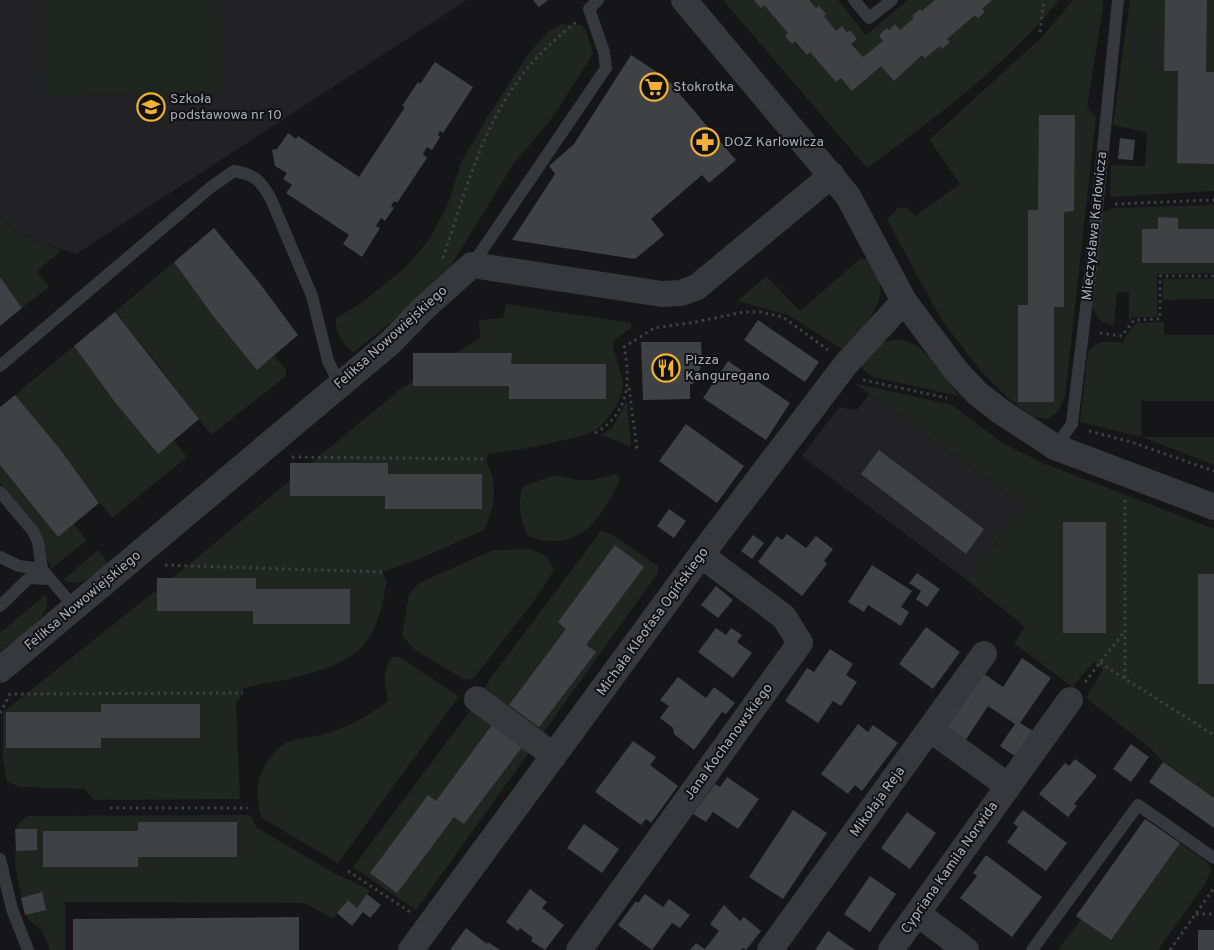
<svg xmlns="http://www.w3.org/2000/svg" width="1214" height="950" font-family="Overpass,sans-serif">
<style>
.built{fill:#222225}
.green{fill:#1e261f}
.building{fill:#404145}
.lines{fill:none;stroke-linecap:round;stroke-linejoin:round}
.path{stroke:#3d3f44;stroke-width:3;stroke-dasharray:2.5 4;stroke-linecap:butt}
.lane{stroke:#37383d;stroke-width:12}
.street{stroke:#37383d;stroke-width:26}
.labels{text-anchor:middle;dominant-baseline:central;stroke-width:4;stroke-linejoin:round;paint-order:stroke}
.poi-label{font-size:14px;fill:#a8adb8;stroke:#111113;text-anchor:start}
.street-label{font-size:14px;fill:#a8adb8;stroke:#111113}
</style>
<rect width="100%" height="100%" fill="#161618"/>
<path class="built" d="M0 0H467L76 254 15 233 0 215Z
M869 394 1024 505 968 581 802 456 839 407 857 410Z"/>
<path class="green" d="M43 0H220L222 92 45 96Z
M723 0H838L866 35 908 0H1059C1005 67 935 118 867 168Z
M1073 0H1102L1103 6 1087 108 1096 117 1065 397 1058 411 1048 419 1033 417 1008 398 980 370 941 319 887 220 898 208 906 207 915 216 960 184 929 140 1043 36Z
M1130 0H1214V191L1110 197 1111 165 1145 166 1147 132 1113 125Z
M562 24 581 25 586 30 593 54 550 121 514 163 449 269 423 296 354 352C343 346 335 332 336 318L361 303 405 268 429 240 448 204 461 163 485 121 529 53 549 31Z
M1214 205V273L1157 274V317H1132L1129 322V293L1117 292 1114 326 1099 320 1092 306 1103 212 1113 208Z
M0 215 15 233 62 250 37 271 49 287 22 308 0 277Z
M860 259H871C895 299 869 320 842 349L788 315 738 301 766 276 800 311Z
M174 262 213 316 257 369 274 356 286 369V376L211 435 158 365 115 312Z
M1163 279H1214V299L1163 300Z
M506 304 631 323V328L614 340C611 357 626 373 622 392 618 406 603 428 590 433 582 437 572 438 564 440 539 446 515 451 489 454L486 459C498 487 496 503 484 530L419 559 382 572 387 581C383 600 380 619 370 636 351 672 280 680 243 688V693L236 703 240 799 94 800 84 789 20 787 7 782 3 757V712L193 561 398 391 480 338 479 320 503 318Z
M1164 322V335H1214V401H1141L1142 437H1214V465L1142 437 1080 422 1088 352C1097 339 1108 341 1123 343L1125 337 1136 323Z
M897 339C927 342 942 375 959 396L873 377 858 365 881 343Z
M74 346 114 401 158 453 174 440 187 457 112 518 15 395Z
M854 383 952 405 1004 444 1043 463 1214 529V798L1163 762 1150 748 1086 698 1103 669 1094 662 1072 687 1014 643 1025 627 968 581 1024 505Z
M627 401 631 446 601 435 612 428Z
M0 465 58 537 74 524 87 540 52 568C44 558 46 548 42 537L0 483Z
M617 474 620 480C600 522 577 554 528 536 520 519 517 505 523 486L555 475 578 480H593Z
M601 531 611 534 658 566V573L416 910 353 867 471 710 490 679Z
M530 549 547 556 554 570 534 601 474 678 465 680 415 650 402 636 409 594 419 583 493 550Z
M98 550 108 563C95 574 82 589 63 580Z
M45 595C57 615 14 641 0 652V633Z
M392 657H399L459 696 338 863 262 818C251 791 260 761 284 744 293 738 310 738 321 735 346 728 368 717 388 701 385 684 381 673 392 657Z
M251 815 256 827 332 872 370 890 357 908 347 900 333 919 305 903 65 902V950H50L42 931 28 919 21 894 15 864 17 825 27 816Z
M1180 843 1209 864 1211 871 1205 884 1158 950H1058L1081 919 1111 940Z"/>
<path class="building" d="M533 0H548L539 7Z
M754 0H809L816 8 819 6 826 14 824 16 836 31 842 26 847 33 850 30 857 39 851 44 863 57 883 41 879 35 887 28 889 30 895 24 900 30 914 18 912 16 920 9 922 11 935 0H992L982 9 985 12 978 18 975 15 947 39 950 42 942 49 940 46 925 58 922 55 894 81 881 66 852 91 841 78 836 82 810 52 807 55 795 41 792 44 785 36 788 33 764 5 761 8Z
M1165 0H1207L1206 72H1214V164L1177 163 1178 71H1164Z
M631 55 666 78 736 160 709 183 702 175 651 219 664 235 635 259 512 240 555 174 549 166 574 144Z
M435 62 473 87 443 133 440 131 438 135 440 137 432 150 427 147 423 154 427 158 397 203 394 201 391 206 394 208 385 221 381 218 376 226 380 228 362 257 343 244 349 235 286 193 292 185 283 179 287 173 275 166 272 150 277 149 288 133 296 139 298 136 359 177 405 107 402 106 418 82 420 84Z
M1039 115H1075L1074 211 1064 212V307H1054V402H1018V305H1028V210H1038Z
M1120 138 1135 140 1133 160 1118 159Z
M1158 217 1178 218V229H1214V263H1142V229H1158Z
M214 228 258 281 298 335 257 370 213 316 174 262Z
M0 277 22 308 0 326Z
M115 312 199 419 158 454 114 401 74 346Z
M758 320 819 362 805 382 744 340Z
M641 342H701L702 364 693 384H690V399L643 400Z
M413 353H512L511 364H606V399H509V386H413Z
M728 361 790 403 766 440 703 398Z
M15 395 59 448 99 503 58 537 0 465V407Z
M686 424 744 466 717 503 659 461Z
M879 450 984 529 966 554 861 474Z
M290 463H388V474H482V509H385V496H290Z
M669 509 686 521 674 538 657 526Z
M1063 522H1106V633H1063Z
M787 534 806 548 816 536 833 549 824 561 827 564 802 596 758 562 777 536 782 540Z
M753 535 764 543 752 559 741 551Z
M615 545 644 567 586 645 596 652 539 727 509 705 566 629 558 622Z
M872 565 912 591 901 607 909 612 901 626 868 605 864 612 848 602Z
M917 573 940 589 927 607 916 599 921 591 909 583Z
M1198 574H1214V684H1198Z
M157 578H256V589H350V624H253V611H157Z
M716 586 733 600 718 618 701 605Z
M926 627 960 652 933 689 899 664Z
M716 628 726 635 731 628 742 635 737 642 752 653 733 678 698 652Z
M830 649 853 664 846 675 857 682 841 706 833 701 818 723 785 701 807 668 814 672Z
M1022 658 1051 678 1020 723 1033 731 1016 757 1000 746 1015 724 988 706 965 741 946 728 983 673 1003 687Z
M678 677 706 698 714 687 735 703 726 714 722 712 694 750 674 734 673 728 660 718 669 706 660 700Z
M101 704H200V738H101V748H6V712H101Z
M858 724 868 732 873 725 898 743 862 791 855 785 848 794 821 774Z
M492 725 522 747 464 824 454 817 397 893 370 873 428 795 436 801Z
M633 741 656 757 650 765 678 786 651 823 646 819 641 825 595 792Z
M1131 744 1149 757 1131 782 1113 769Z
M1075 759 1097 776 1074 804 1077 806 1068 817 1039 794 1065 763 1069 766Z
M1163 762 1214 798V828L1149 782Z
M727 777 759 799 738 829 713 812 706 822 693 814 715 784 720 787Z
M793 810 827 833 783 899 749 877Z
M1023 810 1067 843 1046 871 1007 842 1018 827 1013 823Z
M907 812 936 833 910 869 881 848Z
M1145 819 1180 843 1111 940 1076 916Z
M138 822H237V857H138V867H43V831H138Z
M584 824 619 849 602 873 567 848Z
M15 829H37V850L16 851Z
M986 855 1042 897 1012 937 960 898 977 876 973 873Z
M870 876 896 894 870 932 844 914Z
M530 889 547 902 542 908 564 925 545 950 531 941 533 938 520 928 518 931 506 922Z
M42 892 46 910 25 915 21 898Z
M367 894 381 905 370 918 363 912 352 926 337 913 348 900 357 908Z
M645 894 663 907 669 899 690 915 680 928 672 923 652 950 618 925 636 901 638 903Z
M724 905 740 921 744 917 761 931 746 950 743 948 741 950H690L696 943 705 949 719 931 710 924Z
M299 917V950H73V919Z
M466 928 487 944 488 942 500 950H450Z
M1198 930H1214V950H1198Z
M828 931 855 950H815Z"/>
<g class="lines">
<path class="path" d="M1040 32 1044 0
M1115 204 1214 200
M443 258C463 199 480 133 517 82 534 58 554 40 576 22
M1100 333 1122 336 1134 320 1160 319V276H1214
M863 380 947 398
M629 388 637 449
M1089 431 1131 442 1214 471
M595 433C629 414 631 382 624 347L654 328 696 322 743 312H760L783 317 828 350
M292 457 486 459
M165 565 382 572
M1100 663 1214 735
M1125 678V499
M1085 682 1124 632
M0 713 10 694 243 693
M110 808H248
M348 871 410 912
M1196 914H1214
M1170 950 1214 888"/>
<path class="lane" d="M854 0 869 18 892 0
M472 265 606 68 604 52 589 9 598 0
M0 366 211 187 234 171C256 175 260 180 271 199L312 296 328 361 340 385
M1055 447 1072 424 1075 398 1092 259 1118 0
M0 492 33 531 38 542 42 569 74 607
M0 557 19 566 42 569
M0 606 29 578 49 579
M0 859 12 909 28 950
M1032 950 1138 805 1214 858"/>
<path class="street" d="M684 0 848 196 904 301 957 372 977 393 1000 411 1055 447 1214 507
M0 670 390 343 425 307 472 265 662 294 681 293 697 287 832 175
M477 699 554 756
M931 730 1008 786
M918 914 966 950
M411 950 701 555 846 364 904 301
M579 950 800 643 784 617 701 555
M770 950 984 654
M891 950 1070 700"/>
</g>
<defs>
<g id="supermarket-ring" transform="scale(1.4375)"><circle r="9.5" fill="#111113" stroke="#f2b134" stroke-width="1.5"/><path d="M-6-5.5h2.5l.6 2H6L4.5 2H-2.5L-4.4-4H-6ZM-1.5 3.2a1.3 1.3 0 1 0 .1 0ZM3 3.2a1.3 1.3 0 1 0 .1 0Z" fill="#f2b134"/></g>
<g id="school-ring" transform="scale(1.4375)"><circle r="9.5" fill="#111113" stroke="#f2b134" stroke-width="1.5"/><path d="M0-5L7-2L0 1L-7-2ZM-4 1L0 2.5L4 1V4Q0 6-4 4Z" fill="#f2b134"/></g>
<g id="pharmacy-ring" transform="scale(1.4375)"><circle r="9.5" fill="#111113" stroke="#f2b134" stroke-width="1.5"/><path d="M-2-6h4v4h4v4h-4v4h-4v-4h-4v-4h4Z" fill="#f2b134"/></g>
<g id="restaurant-ring" transform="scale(1.4375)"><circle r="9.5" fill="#111113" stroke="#f2b134" stroke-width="1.5"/><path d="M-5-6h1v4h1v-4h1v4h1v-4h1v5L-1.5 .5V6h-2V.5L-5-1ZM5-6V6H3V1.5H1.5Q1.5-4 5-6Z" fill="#f2b134"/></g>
</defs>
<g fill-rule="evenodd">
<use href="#supermarket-ring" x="654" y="87"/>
<use href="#school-ring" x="151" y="107"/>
<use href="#pharmacy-ring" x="705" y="142"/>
<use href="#restaurant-ring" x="666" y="368"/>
</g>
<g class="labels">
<g class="poi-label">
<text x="673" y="87">Stokrotka</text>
<text x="170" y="99">Szkoła<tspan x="170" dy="16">podstawowa nr 10</tspan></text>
<text x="724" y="142">DOZ Karlowicza</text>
<text x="685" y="360">Pizza<tspan x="685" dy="16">Kanguregano</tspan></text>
</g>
<g class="street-label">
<text transform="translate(1095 226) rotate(-84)">Mieczysława Karłowicza</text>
<text transform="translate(391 338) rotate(-42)">Feliksa Nowowiejskiego</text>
<text transform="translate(83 601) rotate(-40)">Feliksa Nowowiejskiego</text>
<text transform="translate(653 622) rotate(-54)">Michała Kleofasa Ogińskiego</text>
<text transform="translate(729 742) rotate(-54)">Jana Kochanowskiego</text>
<text transform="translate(878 802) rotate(-54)">Mikołaja Reja</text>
<text transform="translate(950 868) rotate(-55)">Cypriana Kamila Norwida</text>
</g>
</g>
</svg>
